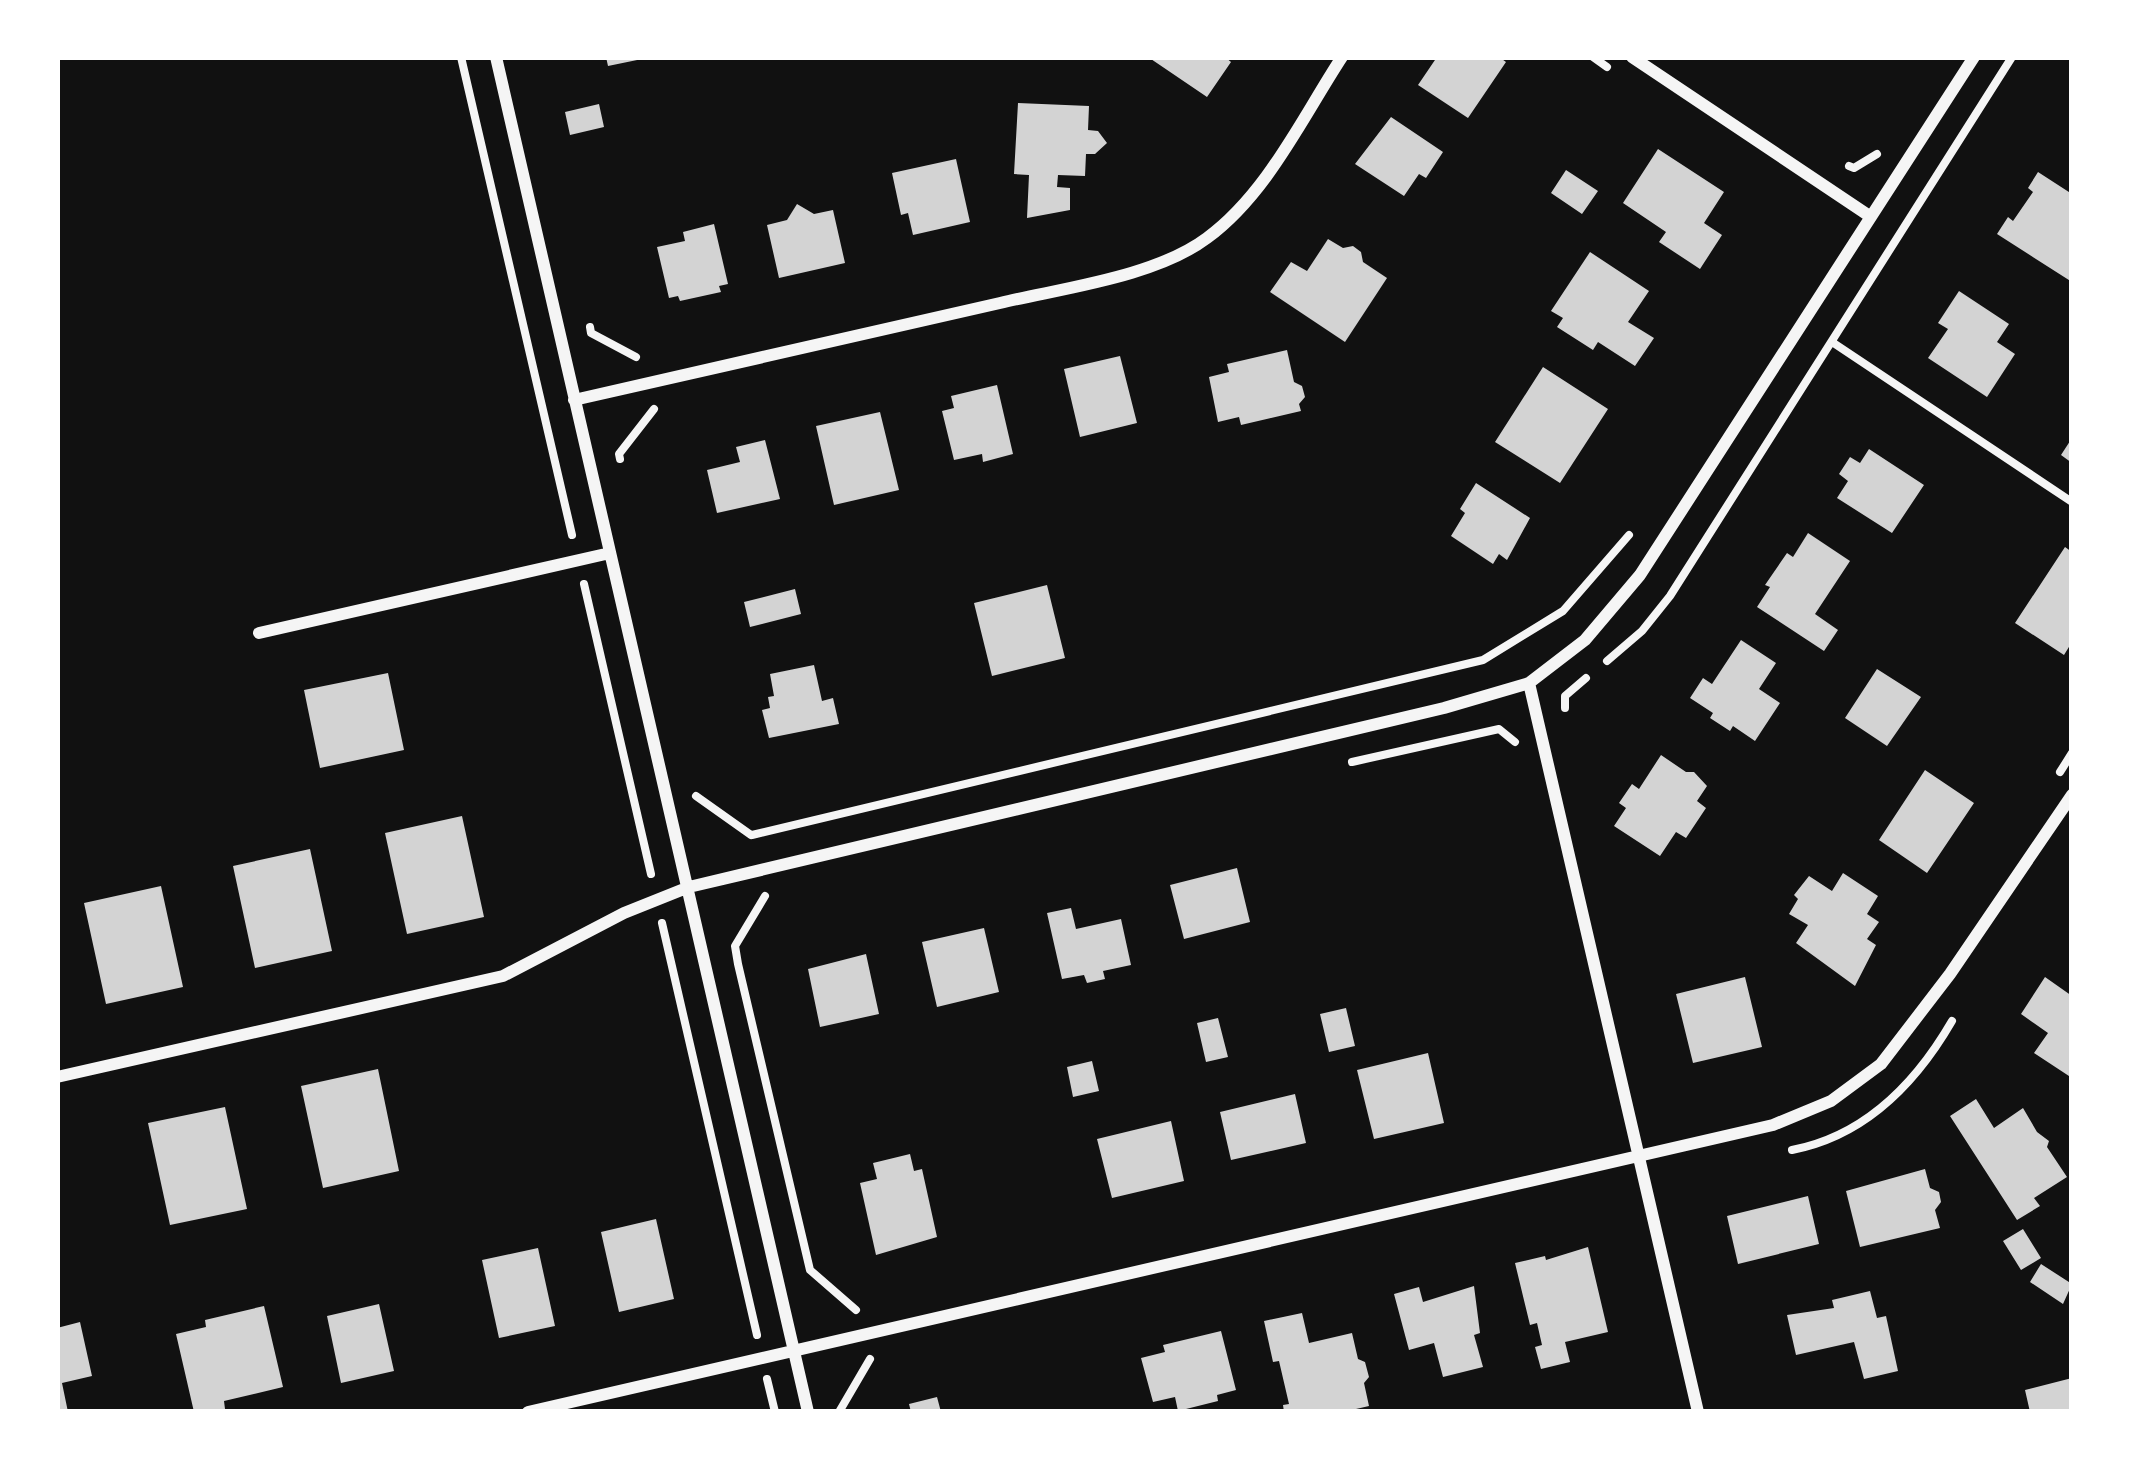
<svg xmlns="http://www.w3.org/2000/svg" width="2129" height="1469" font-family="Inter,sans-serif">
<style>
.building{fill:#d3d3d3}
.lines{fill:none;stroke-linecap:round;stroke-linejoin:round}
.path{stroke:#f5f5f5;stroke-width:8}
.minor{stroke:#f5f5f5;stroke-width:12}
</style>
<rect width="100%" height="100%" fill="#111"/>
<path class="building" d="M606 57H642V59L608 66Z
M1148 57H1225L1231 62 1207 97Z
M1437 57H1499L1506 62 1468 118 1418 85Z
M1018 103 1089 106 1088 130 1098 131 1107 143 1095 154H1086L1085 176 1058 175 1057 187 1070 188V210L1027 218 1029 175 1014 174Z
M599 104 604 127 570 135 565 112Z
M1391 117 1443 152 1426 178 1419 174 1404 196 1355 164Z
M1658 149 1724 192 1704 223 1722 235 1700 269 1659 242 1666 232 1623 203Z
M956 159 970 222 913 235 908 213 901 215 892 173Z
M1566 170 1598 191 1582 214 1551 193Z
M2038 172 2072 194V282L1997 234 2008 217 2013 221 2033 192 2028 188Z
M797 204 814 214 833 210 845 263 779 278 767 225 787 220Z
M714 224 728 284 719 286 721 292 680 301 678 296 669 298 657 247 685 241 683 232Z
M1328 239 1343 248 1353 246 1361 252 1363 262 1387 278 1345 342 1270 292 1291 262 1307 271Z
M1590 252 1649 291 1628 322 1654 338 1635 366 1598 342 1593 350 1557 327 1563 318 1551 311Z
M1959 291 2009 324 1997 342 2015 354 1987 397 1928 358 1948 329 1938 323Z
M1287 350 1294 382 1302 386 1305 397 1299 404 1301 411 1241 425 1239 417 1218 422 1209 377 1229 372 1227 364Z
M1120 356 1137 423 1080 437 1064 369Z
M1543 367 1608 409 1560 483 1495 442Z
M997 385 1013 454 983 462 982 454 954 460 942 411 954 408 951 396Z
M880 412 899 490 834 505 816 426Z
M2072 438V463L2061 455Z
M765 440 780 499 717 513 707 470 740 462 736 447Z
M1869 449 1924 485 1892 533 1837 498 1848 481 1839 474 1850 457 1860 463Z
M1476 483 1530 518 1507 560 1499 554 1493 564 1451 536 1465 513 1460 509Z
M1808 533 1850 561 1815 614 1838 630 1824 651 1757 607 1770 587 1765 585 1787 553 1793 557Z
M2065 547 2072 552V642L2064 655 2015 623Z
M1047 585 1065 658 992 676 974 603Z
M795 589 801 614 750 627 744 602Z
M1741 640 1776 663 1759 689 1780 703 1755 741 1733 726 1730 731 1710 718 1713 713 1690 698 1703 678 1712 684Z
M814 665 822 701 833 698 839 724 769 738 762 710 770 708 768 697 774 696 770 674Z
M1877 669 1921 697 1887 746 1845 718Z
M388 673 404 750 320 768 304 690Z
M1661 755 1686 772H1694L1707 786 1697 801 1706 808 1686 838 1676 832 1660 856 1614 826 1626 808 1619 803 1632 784 1639 789Z
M1925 770 1974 803 1927 873 1879 840Z
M462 816 484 917 407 934 385 833Z
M310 849 332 951 255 968 233 866Z
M1237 868 1250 922 1184 939 1170 885Z
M1843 873 1878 896 1867 914 1879 922 1867 939 1876 945 1855 986 1796 943 1808 925 1789 914 1798 899 1794 895 1809 876 1832 891Z
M161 886 183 987 106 1004 84 903Z
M1071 908 1076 929 1121 919 1131 965 1103 971 1105 979 1087 983 1084 975 1062 979 1047 913Z
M984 928 999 992 937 1007 922 942Z
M866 954 879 1014 820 1027 808 969Z
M1745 977 1762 1047 1693 1063 1676 994Z
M2045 977 2072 996V1078L2034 1053 2048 1033 2021 1014Z
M1346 1008 1355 1046 1329 1052 1320 1014Z
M1218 1018 1228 1057 1206 1062 1197 1023Z
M1428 1053 1444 1123 1374 1139 1357 1070Z
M1092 1061 1099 1091 1073 1097 1067 1067Z
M378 1069 399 1171 323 1188 301 1086Z
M1295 1094 1306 1143 1231 1160 1220 1112Z
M1976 1099 1994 1128 2023 1108 2037 1132 2049 1141 2047 1147 2067 1177 2034 1198 2040 1206 2017 1220 1950 1116Z
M225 1107 247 1209 170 1225 148 1123Z
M1171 1121 1184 1181 1112 1198 1097 1139Z
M910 1154 914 1171 922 1169 937 1237 876 1255 860 1183 877 1179 873 1163Z
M1925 1169 1930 1188 1939 1192 1941 1202 1935 1210 1940 1228 1860 1247 1846 1191Z
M1808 1196 1819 1244 1738 1264 1727 1216Z
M656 1219 674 1299 619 1312 601 1232Z
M2023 1229 2041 1258 2021 1270 2003 1241Z
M1588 1247 1608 1332 1565 1342 1570 1362 1541 1369 1535 1347 1542 1345 1537 1323 1530 1325 1515 1263 1545 1256 1546 1260Z
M538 1248 555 1326 499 1338 482 1260Z
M2041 1264 2072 1284 2063 1304 2030 1282Z
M1474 1286 1480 1333 1474 1335 1483 1367 1443 1377 1434 1343 1409 1350 1394 1294 1419 1287 1423 1302Z
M1870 1291 1877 1318 1886 1316 1898 1371 1864 1379 1854 1342 1796 1355 1787 1315 1834 1308 1832 1300Z
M379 1304 394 1371 341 1383 327 1316Z
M264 1306 283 1387 224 1401 225 1409 194 1412 176 1334 206 1327 205 1320Z
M1302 1313 1309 1343 1352 1333 1358 1359 1365 1362 1369 1377 1364 1383 1369 1406 1343 1412H1284L1283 1405 1289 1404 1279 1361 1273 1362 1264 1321Z
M80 1322 92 1376 62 1383 68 1412H57V1328Z
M1221 1331 1236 1390 1217 1395 1218 1401 1178 1411 1175 1397 1153 1402 1141 1358 1165 1352 1163 1345Z
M2072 1378V1412H2030L2025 1390Z
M937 1397 941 1412H911L909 1404Z"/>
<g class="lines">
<path class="path" d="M461 57 572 535
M1593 57 1607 67
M1849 166 1854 168 1877 154
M590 327 591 333 636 357
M1832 342 2072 502
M620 459 619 454 654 409
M584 584 651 874
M1607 661 1642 631 1670 596 2012 57
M1565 708V696L1586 678
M1352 762 1499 729 1515 742
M2060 772 2072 753
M696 796 751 835
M752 835 1483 660 1563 611 1629 535
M765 896 735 946 738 964 810 1270 856 1310
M662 923 757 1335
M1792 1150C1865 1136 1916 1083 1952 1021
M767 1379 775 1412
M839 1412 870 1359"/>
<path class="minor" d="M496 57 808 1412
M1632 57 1871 217
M574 400C716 368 858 336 1000 303 1062 288 1155 277 1207 238 1267 194 1302 118 1342 57
M259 633 610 553
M1529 683 1698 1412
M57 1077 503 976 624 913 689 887 1444 708 1529 683 1585 640 1640 575 1974 57
M528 1412 1773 1125 1831 1101 1881 1064 1950 974 2072 795"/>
</g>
<rect width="2129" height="1469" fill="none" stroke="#ffffff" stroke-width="120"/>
</svg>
